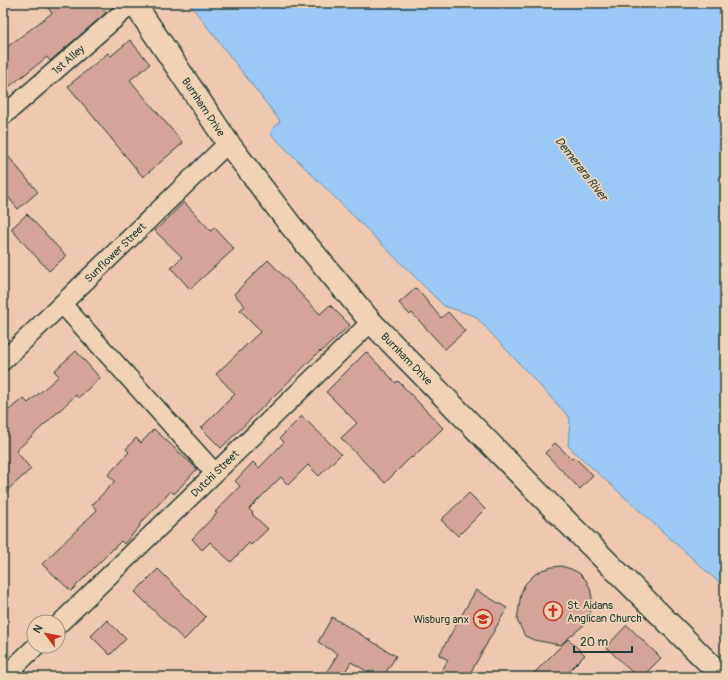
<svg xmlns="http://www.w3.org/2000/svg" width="728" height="680" font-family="Pangolin,sans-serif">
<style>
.water{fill:#9bc9f6;stroke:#6991a8}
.building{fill:#d4a49b;stroke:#1f3d34}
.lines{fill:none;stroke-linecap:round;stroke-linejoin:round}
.street-casing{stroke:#1f3d34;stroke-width:21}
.secondary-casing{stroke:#1f3d34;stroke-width:25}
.street{stroke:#f0d2b6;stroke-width:18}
.secondary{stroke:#f0d2b6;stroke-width:22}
.labels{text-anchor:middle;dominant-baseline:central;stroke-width:3.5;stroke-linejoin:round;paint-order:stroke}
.street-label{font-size:11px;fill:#1f3d34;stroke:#f0d2b6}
.poi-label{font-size:11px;fill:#1f3d34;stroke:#f0d2b6;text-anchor:start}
.water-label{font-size:12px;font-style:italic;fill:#2b4b47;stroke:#f0d2b6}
</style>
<rect width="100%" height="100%" fill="#efc8b2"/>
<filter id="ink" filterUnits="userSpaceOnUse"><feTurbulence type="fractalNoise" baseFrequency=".025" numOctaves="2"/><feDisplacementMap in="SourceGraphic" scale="8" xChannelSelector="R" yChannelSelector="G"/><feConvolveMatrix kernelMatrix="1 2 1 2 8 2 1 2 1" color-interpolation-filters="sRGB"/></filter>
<g filter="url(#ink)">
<path class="water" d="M189 3H725V588L568 446 570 418 475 316 444 306 270 133 280 121Z"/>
<path class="building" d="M44 3H98L106 13 50 61 47 57 10 86 3 78V50L52 13Z
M130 40 150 64 130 80 183 143 143 177 68 86 108 53 111 56Z
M3 150 38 192 18 209 3 191Z
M184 202 211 231 214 227 234 249 190 289 171 268 182 257 155 231Z
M27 214 66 256 49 271 11 229Z
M268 260 320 314 330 305 350 325 321 352 320 351 221 448 201 428 235 394 216 374 261 331 240 310 245 306 234 294Z
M416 288 441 318 448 312 465 331 445 349 412 313 410 315 399 303Z
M76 351 100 378 78 398 76 395 16 451 31 469 3 494V415L23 398 28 403 59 376 54 371Z
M366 352 396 383 398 381 443 428 412 458 411 457 385 483 341 438 357 423 326 392Z
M302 416 341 454 319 476 308 465 288 485 281 477 249 509 253 513 252 514 268 529 251 545 249 543 231 562 210 542 202 550 192 539 217 513 215 512 240 486 235 481 253 462 259 468 284 442 280 438Z
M154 429 197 469 174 494 171 491 139 525 140 526 124 544 121 541 71 591 42 564 97 510 92 505 115 481 108 475 129 452 126 449 136 438 141 443Z
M555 443 572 459 574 457 593 475 580 489 545 453Z
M469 493 485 509 458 536 441 520Z
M561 566 571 569 579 573 586 580 590 588 592 598V607L589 617 584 625 560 645 534 640 525 636 517 620 521 593 525 584 534 575 542 570 552 567Z
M158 569 206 617 184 640 135 592Z
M476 590 507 608 468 677H438L448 660 439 655Z
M332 617 396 656 383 677H377L351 662 342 677H337L327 671 338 654 318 642Z
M107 620 126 639 110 655 91 636Z
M627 625 661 658 642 677H637L606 647Z
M568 639 585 655 563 677H530Z"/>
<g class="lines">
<g class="street-casing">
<g id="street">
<path id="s1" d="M3 116 133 3"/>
<path d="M62 304 215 473"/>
<path id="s2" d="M3 361 228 143"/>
<path id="s3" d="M58 625 371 322"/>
<path d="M4 677 36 646"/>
</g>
</g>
<g class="secondary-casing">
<g id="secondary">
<path id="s4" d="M134 3 228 143 292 227 371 322 557 512 723 677"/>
</g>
</g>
<use href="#street" class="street"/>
<use href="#secondary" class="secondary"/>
</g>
</g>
<defs>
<g id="church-ring" transform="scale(1)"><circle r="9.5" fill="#f0d2b6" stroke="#c8321e" stroke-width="1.5"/><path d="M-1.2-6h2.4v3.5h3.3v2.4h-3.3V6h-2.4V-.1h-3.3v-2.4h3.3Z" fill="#c8321e"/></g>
<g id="school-ring" transform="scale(1)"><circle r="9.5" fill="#f0d2b6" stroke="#c8321e" stroke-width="1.5"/><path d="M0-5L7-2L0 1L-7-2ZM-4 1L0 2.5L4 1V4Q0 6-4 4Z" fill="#c8321e"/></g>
</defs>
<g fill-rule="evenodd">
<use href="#church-ring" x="553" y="611"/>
<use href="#school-ring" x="483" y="619"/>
</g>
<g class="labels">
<g class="street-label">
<text stroke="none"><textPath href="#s1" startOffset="86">1st Alley</textPath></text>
<text stroke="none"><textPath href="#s4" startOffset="125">Burnham Drive</textPath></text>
<text stroke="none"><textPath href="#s2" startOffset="156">Sunflower Street</textPath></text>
<text stroke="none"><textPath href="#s4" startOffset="449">Burnham Drive</textPath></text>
<text stroke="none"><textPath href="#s3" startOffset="218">Dutchi Street</textPath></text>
</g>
<g class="poi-label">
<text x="567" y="605">St. Aidans<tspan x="567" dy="13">Anglican Church</tspan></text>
<text x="469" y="619" text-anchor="end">Wisburg anx</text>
</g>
<g class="water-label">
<text transform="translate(581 169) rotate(52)">Demerara River</text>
</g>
</g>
<rect width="728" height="680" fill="none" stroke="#f0d2b6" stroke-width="16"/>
<rect x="8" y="8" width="712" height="664" fill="none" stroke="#1f3d34" stroke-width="1.5" filter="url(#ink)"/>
<g transform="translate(46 634) rotate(302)"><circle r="19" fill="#f0d2b6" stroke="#9c9682"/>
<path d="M0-3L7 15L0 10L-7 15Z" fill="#c8321e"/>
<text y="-6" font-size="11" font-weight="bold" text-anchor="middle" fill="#1f3d34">N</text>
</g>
<path d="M574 646v6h58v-6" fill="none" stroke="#1f3d34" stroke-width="2"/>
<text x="580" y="646" font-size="12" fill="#1f3d34" stroke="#f0d2b6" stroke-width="3" paint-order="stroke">20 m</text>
</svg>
